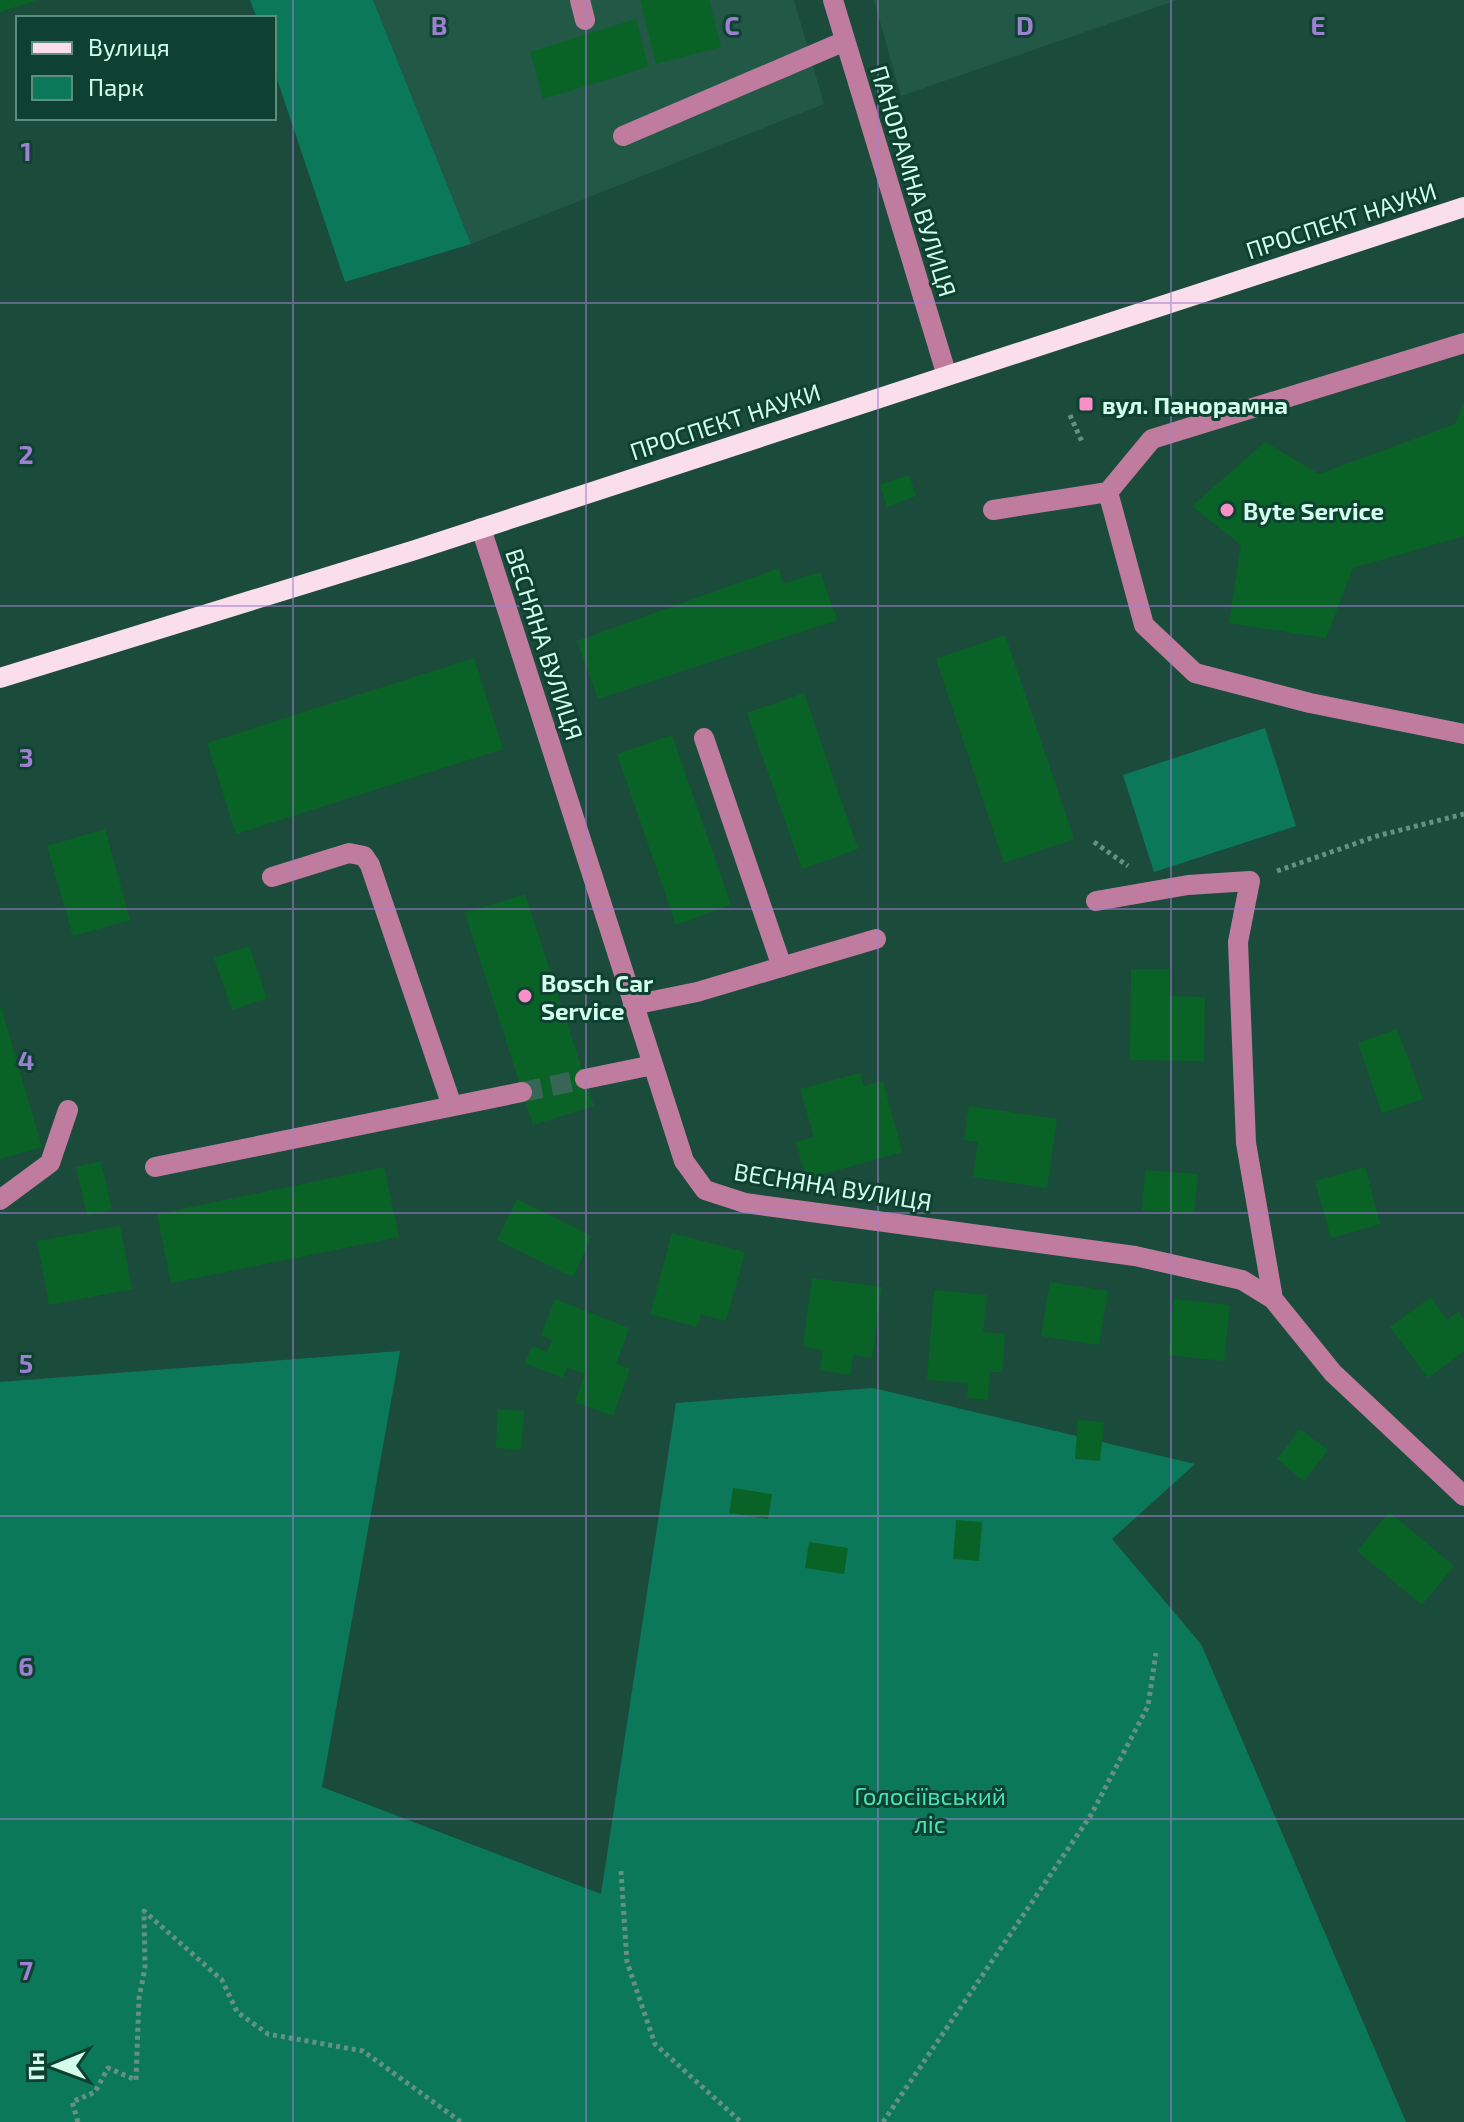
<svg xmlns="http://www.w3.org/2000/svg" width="1464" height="2122" font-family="'Exo 2',sans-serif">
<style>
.built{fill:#215946}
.green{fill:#0c785a}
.building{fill:#0a6326}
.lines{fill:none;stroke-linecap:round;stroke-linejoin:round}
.minor-tunnel{stroke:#376656;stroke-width:20;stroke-dasharray:20 10;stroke-linecap:butt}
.path{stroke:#649282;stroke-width:5;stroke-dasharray:4 4;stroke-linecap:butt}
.minor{stroke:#c07c9f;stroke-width:20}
.major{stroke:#fbdeeb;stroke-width:20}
.grid{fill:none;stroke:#9e80d1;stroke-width:2;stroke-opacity:0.55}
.poi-dot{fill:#fa8fc8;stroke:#0e4131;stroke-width:3}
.labels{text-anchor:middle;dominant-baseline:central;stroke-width:6;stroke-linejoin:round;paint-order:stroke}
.street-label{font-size:24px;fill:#d3feec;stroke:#0e4131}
.poi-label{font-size:24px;font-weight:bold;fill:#d3feec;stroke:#0e4131;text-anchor:start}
.park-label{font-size:24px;fill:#48e4b3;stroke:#0e4131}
.grid-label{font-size:26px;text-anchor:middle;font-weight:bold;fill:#9e80d1;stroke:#0e4131;stroke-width:6;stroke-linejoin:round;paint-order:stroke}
</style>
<rect width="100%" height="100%" fill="#1b4b3b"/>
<path class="built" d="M373 0H794L824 104 471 244Z
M874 0H1177L901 96Z"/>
<path class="green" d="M250 0H373L471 244 345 282 274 70V18H257Z
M1265 728 1296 826 1154 872 1123 775Z
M400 1351 322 1787 601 1894 676 1403 873 1388 1195 1464 1112 1539 1201 1644 1406 2122H0V1382Z"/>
<path class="building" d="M0 0H35V1L0 12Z
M640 0H709L721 47 656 64Z
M636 19 648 67 543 99 530 52Z
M1464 403V536L1353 568 1326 638 1229 623 1241 545 1192 506 1265 442 1319 474 1455 424Z
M909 475 916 496 887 507 880 485Z
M779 568 783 584 820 572 837 620 598 699 577 641Z
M1005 635 1074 839 1004 863 936 659Z
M474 658 503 749 236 834 207 743Z
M804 693 858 849 802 869 747 713Z
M672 735 731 905 676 925 617 754Z
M105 829 130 920 73 936 47 846Z
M525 894 594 1106 533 1125 465 913Z
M249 946 267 998 232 1010 214 958Z
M1131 969H1169V996L1205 997 1204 1061 1130 1060Z
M0 1004 42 1147 0 1159Z
M1397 1029 1423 1099 1382 1113 1358 1043Z
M860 1073 864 1086 883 1081 902 1152 806 1179 796 1142 814 1137 800 1089Z
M969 1106 1057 1119 1047 1188 973 1177 978 1142 964 1140Z
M101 1161 112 1210 87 1216 76 1167Z
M384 1167 399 1237 171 1283 157 1214Z
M1365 1167 1380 1224 1331 1238 1315 1181Z
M1145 1170 1198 1174 1194 1214 1142 1210Z
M517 1199 592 1236 573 1277 497 1240Z
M120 1226 132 1289 49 1305 37 1241Z
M672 1233 745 1252 726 1321 701 1314 697 1327 650 1314Z
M812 1278 882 1287 872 1358 853 1355 850 1375 820 1370 823 1350 803 1347Z
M1050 1282 1108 1291 1099 1345 1041 1336Z
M934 1290 987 1295 983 1332 1005 1334 1002 1372H990L988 1400 967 1398 968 1383 927 1380Z
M1431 1297 1447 1320 1459 1311 1464 1319V1351L1428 1378 1390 1327Z
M555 1299 629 1328 616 1364 630 1369 613 1416 575 1402 585 1374 567 1367 563 1378 525 1363 532 1346 547 1352 552 1340 541 1335Z
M1174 1299 1230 1305 1224 1361 1168 1355Z
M498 1409 524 1411 521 1450 496 1448Z
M1078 1420 1104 1422 1100 1461 1075 1459Z
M1300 1429 1328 1450 1304 1481 1277 1459Z
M733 1488 772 1494 768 1519 729 1513Z
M1389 1512 1454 1566 1422 1605 1357 1551Z
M956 1520 982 1522 979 1561 953 1559Z
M809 1542 848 1548 844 1574 805 1568Z"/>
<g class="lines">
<path class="minor-tunnel" d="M522 1092 585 1079"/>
<path class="path" d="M1070 415 1083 444
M1094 842 1128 866
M1277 871 1377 836 1464 814
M621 1871 627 1962 655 2044 741 2122
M78 2122 72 2102 95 2092 108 2068 136 2080 139 1998 145 1968 144 1911 222 1980 237 2012 268 2034 363 2051 461 2122
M883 2122 1091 1815 1148 1706 1156 1653"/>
<path class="minor" d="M580 0 585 20
M833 0 947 376
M623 136 845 41
M1108 492 1144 625 1195 673 1310 703 1464 734
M993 510 1108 492 1152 439 1464 343
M481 528 684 1161 705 1190 745 1203 1135 1256 1242 1280 1273 1299 1333 1373 1464 1496
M704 738 782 967
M272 877 349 853 364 856 370 865 452 1106
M1096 901 1188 885 1250 881 1238 942 1246 1143 1273 1299
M633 1005 697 992 876 939
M585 1079 653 1065
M155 1167 522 1092
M0 1200 50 1163 68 1110"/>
<path class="major" d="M0 678 415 550 1464 207"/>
</g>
<path class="grid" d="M293 0V2122M586 0V2122M878 0V2122M1171 0V2122M0 303H1464M0 606H1464M0 909H1464M0 1213H1464M0 1516H1464M0 1819H1464"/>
<g class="poi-dot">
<rect x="1078" y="396" width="16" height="16" rx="4"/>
<circle cx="1227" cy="510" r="8"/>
<circle cx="525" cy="996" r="8"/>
</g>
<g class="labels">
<g class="street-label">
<text transform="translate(914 181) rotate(73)">ПАНОРАМНА ВУЛИЦЯ</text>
<text transform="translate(1341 220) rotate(-18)">ПРОСПЕКТ НАУКИ</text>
<text transform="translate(725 421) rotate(-18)">ПРОСПЕКТ НАУКИ</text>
<text transform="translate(545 644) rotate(72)">ВЕСНЯНА ВУЛИЦЯ</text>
<text transform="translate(833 1186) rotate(9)">ВЕСНЯНА ВУЛИЦЯ</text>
</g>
<g class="poi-label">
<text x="1102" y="404">вул. Панорамна</text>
<text x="1243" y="510">Byte Service</text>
<text x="541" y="982">Bosch Car<tspan x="541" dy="28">Service</tspan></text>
</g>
<g class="park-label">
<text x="930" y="1795">Голосіївський<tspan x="930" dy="28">ліс</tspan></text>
</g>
</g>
<g class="grid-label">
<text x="439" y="35">B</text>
<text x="732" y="35">C</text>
<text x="1025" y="35">D</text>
<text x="1318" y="35">E</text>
<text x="26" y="161">1</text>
<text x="26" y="464">2</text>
<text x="26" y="767">3</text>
<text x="26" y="1070">4</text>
<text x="26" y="1373">5</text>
<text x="26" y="1676">6</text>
<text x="26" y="1980">7</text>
</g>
<rect x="16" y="16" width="260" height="104" fill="#0e4131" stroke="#5d8d7c" stroke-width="2"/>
<rect x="32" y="42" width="40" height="12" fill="#fbdeeb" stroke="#5d8d7c" stroke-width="2"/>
<text x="88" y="56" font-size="24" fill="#d3feec">Вулиця</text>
<rect x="32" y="76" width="40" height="24" fill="#0c785a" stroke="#5d8d7c" stroke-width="2"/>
<text x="88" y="96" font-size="24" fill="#d3feec">Парк</text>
<g transform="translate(56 2066) rotate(269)" stroke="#0e4131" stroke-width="6" paint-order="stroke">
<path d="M0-6L14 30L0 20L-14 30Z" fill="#d3feec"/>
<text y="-12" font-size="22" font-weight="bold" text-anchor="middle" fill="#d3feec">Пн</text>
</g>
</svg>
